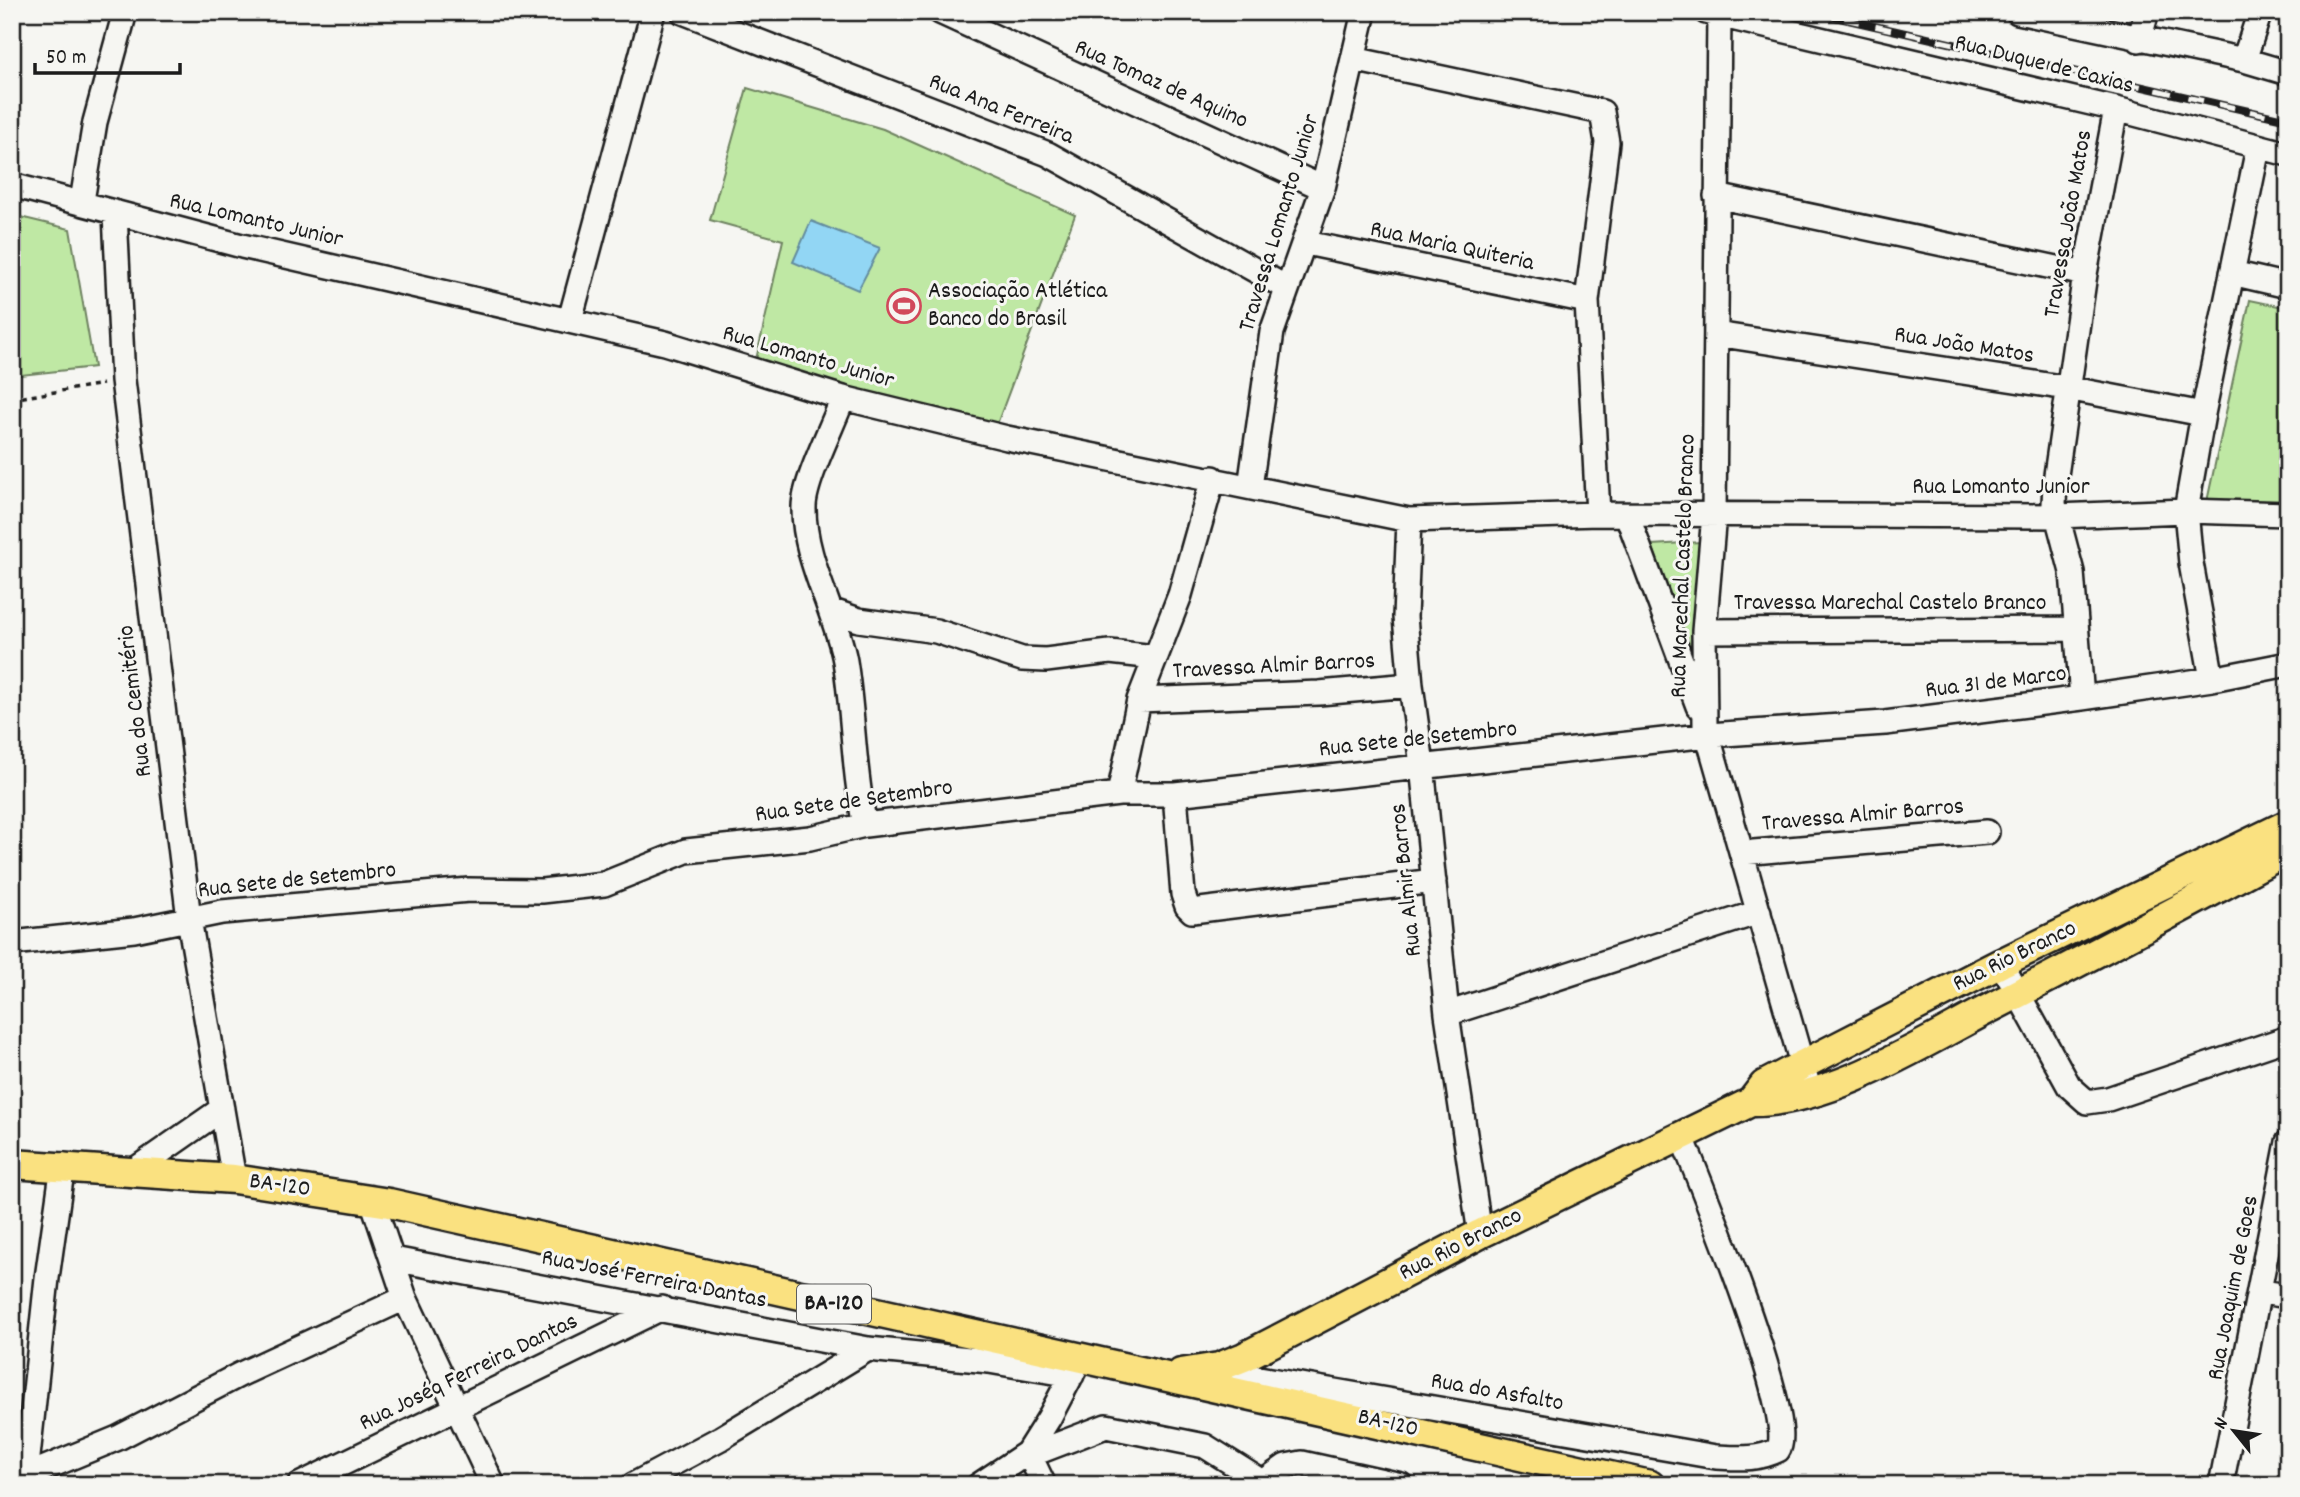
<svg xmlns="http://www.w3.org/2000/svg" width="2300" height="1497" font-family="Dekko,sans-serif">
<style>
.green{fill:#bfe8a4;stroke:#6e8260;stroke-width:2}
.water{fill:#92d6f4;stroke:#638c9e;stroke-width:2}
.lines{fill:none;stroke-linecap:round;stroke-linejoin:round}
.minor-casing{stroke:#1c1c1c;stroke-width:28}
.major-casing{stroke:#1c1c1c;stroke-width:33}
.path{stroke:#1c1c1c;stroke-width:3.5;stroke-dasharray:5 5;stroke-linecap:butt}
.minor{stroke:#f6f6f2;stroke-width:23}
.major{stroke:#fae180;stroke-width:28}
.rail-casing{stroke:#1c1c1c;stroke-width:8}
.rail{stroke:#f6f6f2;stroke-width:5;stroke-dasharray:16;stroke-linecap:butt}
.labels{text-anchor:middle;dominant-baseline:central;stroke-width:6;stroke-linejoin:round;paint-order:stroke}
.shield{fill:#f6f6f2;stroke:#5d5d5c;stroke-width:2}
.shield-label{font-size:23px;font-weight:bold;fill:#1c1c1c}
.street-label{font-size:24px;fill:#1c1c1c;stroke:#f6f6f2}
.poi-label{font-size:24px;fill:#1c1c1c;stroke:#f6f6f2;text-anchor:start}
</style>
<rect width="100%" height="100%" fill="#f6f6f2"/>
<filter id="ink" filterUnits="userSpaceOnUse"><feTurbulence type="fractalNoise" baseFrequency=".0143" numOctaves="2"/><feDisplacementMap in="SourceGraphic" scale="14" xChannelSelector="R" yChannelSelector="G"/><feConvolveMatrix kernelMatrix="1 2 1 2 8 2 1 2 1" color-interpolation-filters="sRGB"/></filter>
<g filter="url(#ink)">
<path class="green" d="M747 88 883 129 1075 215 997 424 753 373 783 240 710 220Z
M12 215 70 229 94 367 12 376Z
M2250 300 2288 308V507L2205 511Z
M1701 542 1696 667 1652 545Z"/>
<path class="water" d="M811 221 880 248 858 290 793 262Z"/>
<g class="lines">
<g class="minor-casing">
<path id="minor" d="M683 12 1048 154 1285 287
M940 12 1323 188
M1706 12 2116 109 2288 154
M2018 12 2244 60 2288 73
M1719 15 1714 514 1704 631 1705 726 1810 1092
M2139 40 2147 12
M1353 59 1364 12
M2244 60 2260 12
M12 185 242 246 665 343 843 398 1007 438 1409 520 1598 514 2057 516 2186 511 2288 514
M1716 196 2085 274
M82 201 95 122 125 12
M115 214 123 380 189 919 234 1179
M1306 243 1587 301
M2232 273 2288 286
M570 320 653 12
M1716 334 2067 388 2203 414
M843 398C833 425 804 482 804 507 803 558 836 612 845 661 854 716 853 771 865 825
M1250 487 1272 332 1323 188 1353 59 1602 112 1607 142 1587 301 1598 514
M1627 515 1698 706
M1409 520 1405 617 1411 685 1422 765 1447 1014 1480 1234
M830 610 859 620 936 631 1022 659 1046 660 1110 652 1155 657
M1704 631 2075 629
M2212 679 2191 563 2186 511 2203 414 2258 148
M2082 698 2072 572 2054 504 2055 482 2085 274 2116 109
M1139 700 1319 693 1411 685
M1119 794 1139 700 1180 595 1213 478
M1175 794 1183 894 1187 906 1192 911 1434 881
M1742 853 1987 832
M12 943 134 930 222 912 469 890 542 891 604 884 686 851 810 838 865 825 1119 794H1175L1709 735 1885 723 2082 698 2212 679 2288 664
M2001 963 2069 1086 2087 1102 2108 1099 2288 1038
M1447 1014 1759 912
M133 1171 222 1109
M372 1200 405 1298 493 1485
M393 1259 868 1349 989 1361 1072 1375
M2261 1292 2288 1296
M1207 1369 1716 1457C1738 1458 1758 1460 1778 1450 1799 1422 1699 1180 1682 1137
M1030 1456 1044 1485
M1020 1459 1106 1426 1205 1446 1267 1485
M26 1476 118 1438 239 1375 405 1298
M25 1485 47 1278 63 1165
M299 1485 662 1308
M633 1485 721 1438 868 1349
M979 1485 1027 1453 1049 1418 1078 1363
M1259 1485 1286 1466 1302 1463 1401 1485
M2221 1485 2288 1142"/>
</g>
<g class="major-casing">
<path id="major" d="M1751 1102C1830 1103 1923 1043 1992 1007 2091 956 2190 904 2288 850
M12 1164 234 1179 389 1203 1650 1485
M1181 1373 1219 1367 1244 1357 1480 1234 1751 1102 1764 1085 1802 1065 2001 963 2288 824"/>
</g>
<path class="path" d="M12 399 103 384"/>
<use href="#minor" class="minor"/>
<use href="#major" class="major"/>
<g class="rail-casing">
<path id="rail" d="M1813 12 2288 120"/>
</g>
<use href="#rail" class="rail"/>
</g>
</g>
<defs>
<g id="stadium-ring" transform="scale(1.75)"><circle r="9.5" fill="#f6f6f2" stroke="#d1495b" stroke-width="1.5"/><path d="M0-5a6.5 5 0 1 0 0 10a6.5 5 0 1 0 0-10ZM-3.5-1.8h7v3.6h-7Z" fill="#d1495b"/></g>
</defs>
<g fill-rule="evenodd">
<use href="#stadium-ring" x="904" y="306"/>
</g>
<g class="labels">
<rect class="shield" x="797" y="1284.5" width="74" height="39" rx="5"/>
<g class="shield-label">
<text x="834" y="1304">BA-120</text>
</g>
<g class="street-label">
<text transform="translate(2044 65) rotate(14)">Rua Duque de Caxias</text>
<text transform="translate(1161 85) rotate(24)">Rua Tomaz de Aquino</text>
<text transform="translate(1001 110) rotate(22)">Rua Ana Ferreira</text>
<text transform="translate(256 221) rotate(13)">Rua Lomanto Junior</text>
<text transform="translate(1280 223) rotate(-73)">Travessa Lomanto Junior</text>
<text transform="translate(2069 224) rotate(-80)">Travessa João Matos</text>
<text transform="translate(1452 247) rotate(12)">Rua Maria Quiteria</text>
<text transform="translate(1964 346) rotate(9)">Rua João Matos</text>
<text transform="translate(808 358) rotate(16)">Rua Lomanto Junior</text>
<text x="2001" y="488">Rua Lomanto Junior</text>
<text transform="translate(1684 566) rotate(-88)">Rua Marechal Castelo Branco</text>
<text x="1890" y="604">Travessa Marechal Castelo Branco</text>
<text transform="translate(1274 667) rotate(-3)">Travessa Almir Barros</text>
<text transform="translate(1996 683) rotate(-7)">Rua 31 de Marco</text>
<text transform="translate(136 701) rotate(-97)">Rua do Cemitério</text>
<text transform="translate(1418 740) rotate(-6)">Rua Sete de Setembro</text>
<text transform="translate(854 802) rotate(-8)">Rua Sete de Setembro</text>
<text transform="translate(1863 816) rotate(-5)">Travessa Almir Barros</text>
<text transform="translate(1407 880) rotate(-96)">Rua Almir Barros</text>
<text transform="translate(297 881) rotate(-6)">Rua Sete de Setembro</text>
<text transform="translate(2015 957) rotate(-26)">Rua Rio Branco</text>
<text transform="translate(280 1186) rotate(8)">BA-120</text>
<text transform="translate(1461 1245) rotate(-27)">Rua Rio Branco</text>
<text transform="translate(654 1280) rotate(11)">Rua José Ferreira Dantas</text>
<text transform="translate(2234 1288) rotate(-79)">Rua Joaquim de Goes</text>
<text transform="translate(469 1373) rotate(-26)">Rua Joséq Ferreira Dantas</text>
<text transform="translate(1497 1393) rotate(10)">Rua do Asfalto</text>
<text transform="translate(1388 1424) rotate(13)">BA-120</text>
</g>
<g class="poi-label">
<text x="928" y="292">Associação Atlética<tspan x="928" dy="28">Banco do Brasil</tspan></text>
</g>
</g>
<rect width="2300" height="1497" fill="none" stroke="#f6f6f2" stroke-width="42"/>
<rect x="21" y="21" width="2258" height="1455" fill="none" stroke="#1c1c1c" stroke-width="2.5" filter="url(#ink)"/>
<g transform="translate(2234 1431) rotate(300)" stroke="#f6f6f2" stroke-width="5" paint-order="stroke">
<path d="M0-5L12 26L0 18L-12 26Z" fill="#1c1c1c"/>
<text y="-10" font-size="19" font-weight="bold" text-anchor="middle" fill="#1c1c1c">N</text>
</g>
<path d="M35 63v10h145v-10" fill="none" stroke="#1c1c1c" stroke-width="3.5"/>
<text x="46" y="63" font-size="21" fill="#1c1c1c" stroke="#f6f6f2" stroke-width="5" paint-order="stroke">50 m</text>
</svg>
